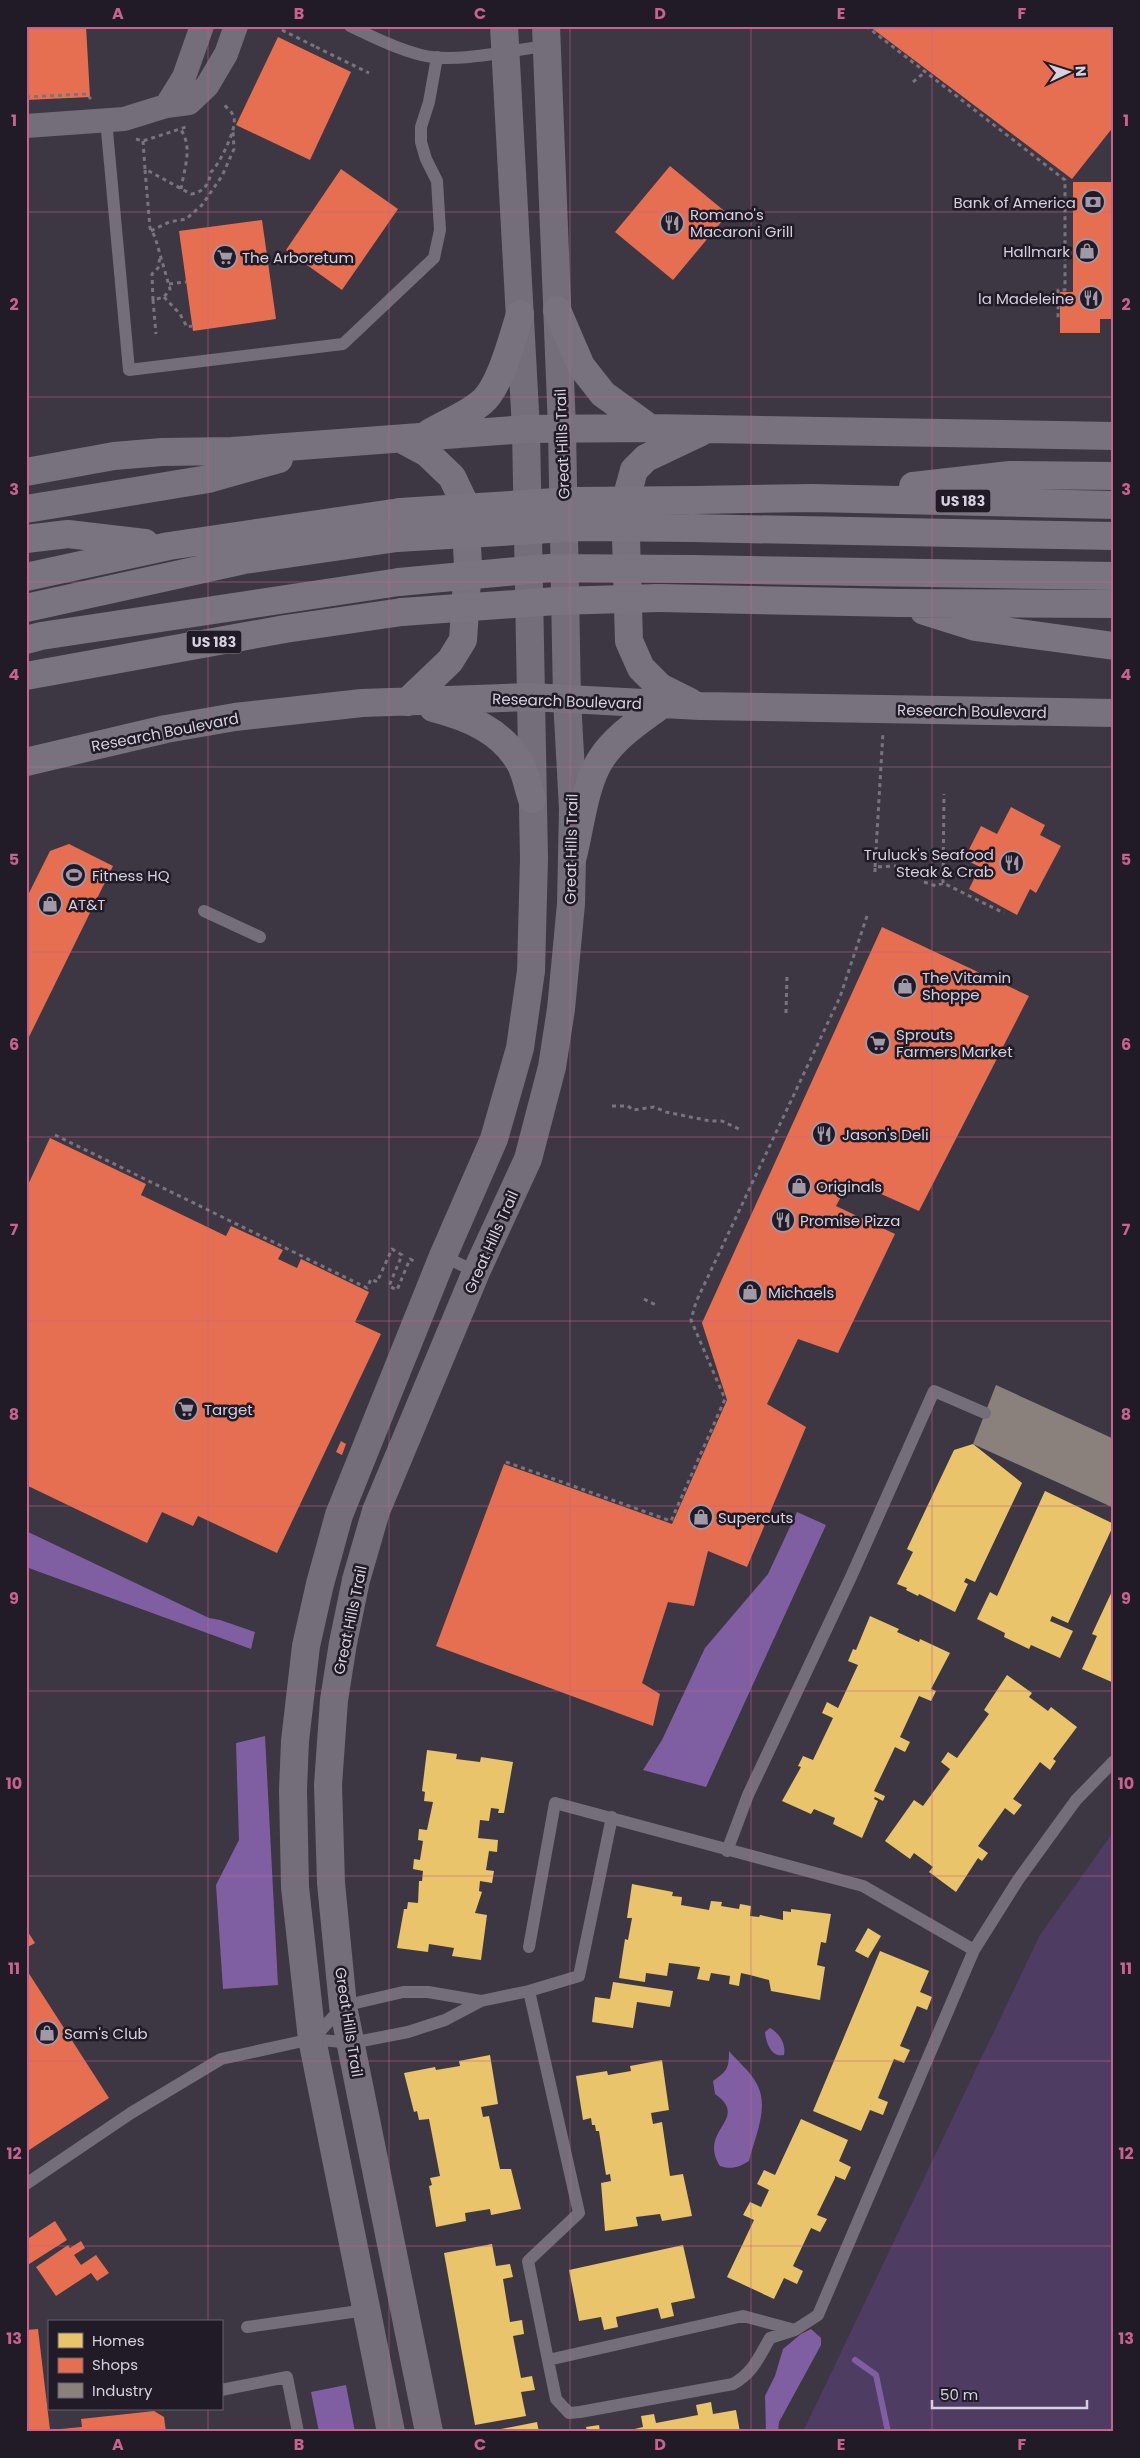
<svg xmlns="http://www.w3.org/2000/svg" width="1140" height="2458" font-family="Poppins,sans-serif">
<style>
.green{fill:#4f3c63}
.water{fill:#7f5fa2}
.homes{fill:#e9c46a}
.shops{fill:#e76f51}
.industry{fill:#8a817c}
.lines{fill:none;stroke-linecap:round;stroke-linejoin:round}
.stream{stroke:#7f5fa2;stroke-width:6}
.path{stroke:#78747e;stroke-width:3;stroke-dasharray:4 4;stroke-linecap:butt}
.service{stroke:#746e7a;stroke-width:12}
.minor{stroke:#746e7a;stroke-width:24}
.tertiary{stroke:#746e7a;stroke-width:28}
.secondary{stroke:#78727e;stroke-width:28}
.motorway{stroke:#79747f;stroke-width:28}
.motorway-bridge{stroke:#79747f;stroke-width:28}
.grid{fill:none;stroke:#ca6290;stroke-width:1;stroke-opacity:0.55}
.labels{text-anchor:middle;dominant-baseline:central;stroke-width:5;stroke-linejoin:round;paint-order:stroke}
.shield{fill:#201b26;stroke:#9f9aa8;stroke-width:1}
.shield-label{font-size:14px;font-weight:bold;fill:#d6d0df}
.poi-label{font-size:15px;fill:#d6d0df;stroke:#201b26;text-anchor:start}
.street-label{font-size:15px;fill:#d6d0df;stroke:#201b26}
.neatline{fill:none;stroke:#ca6290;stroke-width:2}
.grid-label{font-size:16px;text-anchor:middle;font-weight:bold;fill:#ca6290}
</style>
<rect width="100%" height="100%" fill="#3d3743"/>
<path class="green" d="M1114 1831V2432H803L1040 1935Z"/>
<path class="water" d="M797 1512 826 1525 706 1787 643 1770 662 1740 705 1648 768 1574Z
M26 1531 209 1618 220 1620 255 1632 251 1649 26 1567Z
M265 1736 278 1985 223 1989 216 1885 239 1840 236 1743Z
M770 2028C780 2034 786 2044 784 2055 771 2058 766 2042 765 2032Z
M729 2051C737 2061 749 2070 755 2081 771 2105 755 2136 749 2161 739 2167 732 2170 720 2166 697 2130 751 2119 715 2094L713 2081C727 2071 729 2069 729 2051Z
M811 2329 821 2338V2345L779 2422 778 2432H766L765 2396 775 2376 783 2349 801 2334Z
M346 2385 355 2432H319L311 2392Z"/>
<path class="homes" d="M973 1444 1022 1483 975 1582 966 1578 964 1582 968 1584 955 1612 919 1594 918 1596 906 1590 907 1588 897 1584 913 1552 907 1549 954 1450Z
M1045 1491 1114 1524 1068 1623 1052 1616 1050 1621 1073 1631 1060 1658 1031 1645 1029 1649 1004 1637 1005 1633 977 1619 990 1592 997 1596Z
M1114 1587V1683L1082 1669 1097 1636 1092 1634Z
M870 1616 899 1629 897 1632 919 1642 920 1639 950 1653 931 1689 936 1691 931 1701 919 1696 900 1737 910 1742 905 1752 895 1747 874 1791 885 1796 883 1801 875 1797 874 1799 878 1801 862 1838 833 1824 835 1818 814 1809 811 1814 782 1801 801 1767 798 1766 803 1756 813 1760 833 1718 822 1713 827 1702 838 1708 858 1665 848 1661 853 1649 856 1650Z
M1007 1675 1032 1693 1029 1697 1048 1711 1051 1707 1077 1727 1053 1759 1056 1761 1050 1770 1040 1762 1013 1799 1022 1805 1014 1815 1005 1808 978 1846 988 1853 982 1861 978 1858 956 1892 929 1872 933 1867 914 1853 910 1859 885 1841 914 1800 923 1806 950 1769 941 1762 948 1752 957 1758 989 1714 984 1710Z
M427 1750 457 1754 456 1759 480 1762 481 1757 513 1762 504 1813H498L499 1809 491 1808 489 1821 480 1820 478 1838 498 1840 497 1852 489 1851 486 1870 494 1871 492 1883 480 1881 479 1891 482 1892 475 1913 487 1915 481 1960 452 1956 454 1948 429 1944 428 1952 397 1948 404 1909H407L408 1902 418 1903 419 1881H422L423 1871 413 1869 414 1859 420 1860 423 1841 418 1840 419 1829 427 1830 433 1802 424 1801 425 1792 422 1791Z
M632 1884 673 1892 672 1896 682 1897 681 1905 709 1910 711 1901 722 1902 721 1906 739 1909 740 1904 751 1906 750 1916 759 1917 760 1915 783 1920V1911L791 1912V1909L831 1914 826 1943 821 1942 817 1965 825 1967 820 2000 771 1991 769 1980 750 1975 741 1973 739 1986 729 1984 730 1976 711 1973 709 1981 697 1979 700 1967 669 1963 667 1976 646 1973 645 1982 619 1978 625 1939 628 1940 632 1918H627Z
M868 1928 881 1936 868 1958 855 1951Z
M880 1951 929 1971 920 1992 932 1997 927 2010 917 2006 900 2046 910 2050 904 2063 894 2059 878 2098 888 2102 883 2115 870 2110 861 2131 813 2111Z
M613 1982 673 1991 670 2007 637 2002 633 2028 592 2022 595 1997 610 1999Z
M490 2055 498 2104 481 2107 483 2117 489 2116 500 2169H511L521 2209 491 2215 490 2209 465 2213 466 2221 436 2227 429 2186 432 2185 430 2178 440 2176 429 2119 419 2120 417 2111 414 2112 404 2073 435 2067 436 2070 460 2066 459 2061Z
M662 2060 669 2110 651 2113 653 2124 662 2122 670 2176 683 2174 692 2216 662 2221 660 2214 636 2217 638 2226 605 2231 601 2183 611 2181 610 2174 606 2175 599 2131H596L595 2125H592L591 2118 583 2120 576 2076 607 2071 608 2075 631 2071 630 2066Z
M801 2119 848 2140 839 2161 851 2167 845 2180 835 2176V2178L817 2215 827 2219 820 2232 811 2228 793 2266 803 2271 797 2284 784 2278 774 2299 727 2277 754 2220 743 2215 750 2202 761 2207 769 2190 757 2184 764 2170 775 2175Z
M492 2244 496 2266 510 2264 513 2277 503 2279 510 2322 522 2320 524 2334 513 2336 521 2378 532 2376 535 2390 521 2392 526 2416 475 2425 444 2253Z
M683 2245 695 2298 671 2303 674 2316 661 2319 658 2308 616 2317 618 2327 604 2330 601 2317 579 2321 569 2270Z
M711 2402 713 2414 736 2410 740 2432H622L643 2427 641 2416 654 2414 656 2423 698 2415 696 2405Z
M537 2422 539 2432H492L491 2431Z
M599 2425 600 2432H587L586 2427Z"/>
<path class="shops" d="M26 26H86L90 97 26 100Z
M869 26H1114V126L1072 179Z
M278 37 351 72 310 160 236 125Z
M670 166 728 214 673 280 615 232Z
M341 169 398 209 342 290 286 250Z
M1073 182H1114V319H1100V333H1060V292H1073Z
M262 220 276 319 193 331 179 231Z
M1011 807 1045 825 1040 835 1061 846 1036 893 1030 889 1017 915 969 889 980 867 964 859 981 826 997 834Z
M69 844 113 866 26 1043V899L50 851Z
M882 927 1029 996 919 1211 850 1180 836 1206 895 1234 838 1353 798 1339 767 1404 806 1427 747 1567 708 1551 694 1606 668 1602 642 1683 660 1694 653 1726 436 1646 504 1464 672 1524 727 1400 702 1323Z
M50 1138 146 1184 141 1195 226 1236 231 1226 283 1250 278 1259 297 1268 301 1259 369 1292 355 1322 381 1334 277 1553 198 1516 193 1526 162 1512 147 1543 26 1485V1189Z
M341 1441 346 1444 342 1455 336 1452Z
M26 1929 35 1943 26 1948Z
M26 1969 109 2098 26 2152Z
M55 2221 67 2240 26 2266V2240Z
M81 2241 85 2248 74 2255 81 2265 96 2255 109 2273 97 2281 91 2273 56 2296 36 2267 68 2245 70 2248Z
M38 2329 50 2430 82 2427 81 2419 154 2411 164 2417 166 2432H26V2330Z"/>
<path class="industry" d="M996 1385 1114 1439V1508L973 1444Z"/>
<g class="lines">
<path class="stream" d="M855 2360 876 2375 888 2432"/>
<path class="path" d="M866 26 1065 180V290H1058V319
M282 30 316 47V45
M316 47 369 73
M913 82 925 72
M26 97 86 94 91 99
M136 139 143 141 186 127
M143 141 145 169 191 194C204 192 209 184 211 172 219 165 237 129 234 118 233 112 226 107 222 103
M145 170 150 228 155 237 170 289 164 297 153 300 156 334
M181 189C184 170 193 147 181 130
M151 231 169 222 186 219 202 205 222 176 234 149 233 131
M169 284 186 282
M164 297 180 314 187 327 192 326
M153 300 152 274 158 268 160 257
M875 867 883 732
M875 872V867L896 866
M924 882 936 886 943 883 1004 913
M943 883 944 794
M786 1013 787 975
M612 1106H628L633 1110 654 1107 666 1112 710 1121H722L741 1130
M55 1135 367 1288 371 1279 377 1282 392 1249 402 1255 389 1286 397 1290 410 1259 416 1262
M644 1299 658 1306
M506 1462 671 1521 725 1399 691 1320 696 1302 840 997 867 916"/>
<path class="service" d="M350 26C373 37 397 49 421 55 456 64 511 50 546 46
M106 120 129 370 343 344 434 258 440 230 437 181 426 159 421 142V127L429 102 437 57
M204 911 260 937
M443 1256 476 1272
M727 1851 748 1795 851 1577 934 1391 985 1413
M529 1947 555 1803 863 1886 974 1950
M529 1991 579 2213 528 2261 548 2360 743 2316 795 2330 818 2315 974 1950 1018 1880 1076 1800 1114 1761
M313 2039 343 2006 403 1992H428L481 2001
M26 2184 131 2113 221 2059 312 2039 351 2043 408 2032 445 2020 481 2001 529 1991 579 1976 612 1817
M247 2327 366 2310
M548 2360 556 2399 569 2413 580 2412 733 2384C753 2373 759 2357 770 2338L795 2330
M221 2390 287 2377 298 2432"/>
<path class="minor" d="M166 106 184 77 202 26
M26 126 124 119 166 106 189 103 207 86 226 54 236 26"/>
<path class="tertiary" d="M391 2432 312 2039 295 1887 293 1790 295 1741 306 1646 320 1584 339 1515 443 1256 494 1139 520 1048 531 971 534 859 526 429 504 26
M429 2432 343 2006 331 1883 328 1785 334 1700 343 1643 356 1580 376 1511 476 1272 528 1159 552 1067 561 1009 571 904 573 809 567 699 562 429 546 26"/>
<path class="secondary" d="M557 310 581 366 603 394 650 428
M429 433C446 423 467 415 482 402 500 387 513 337 520 314
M401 439 427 453 452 477 465 504 468 566 463 640 450 661 407 702
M26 472 114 456 162 452 232 451 526 429 650 428 1114 436
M26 509 208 479 279 459
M690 702 660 687 641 668 629 641 625 503 634 470 646 458 701 432
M433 708C468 717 503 731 521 765 526 775 528 788 532 799
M26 762 166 729 235 717 362 703 530 697 700 706 1114 713
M573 856C580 828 585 783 601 759 616 736 640 721 661 705"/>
<path class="motorway" d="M913 486 1010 475 1114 476
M695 500 812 498 1114 505
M691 528 1114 536
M26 539 68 534 145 543
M691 569 1114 576
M26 577 169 546 400 512
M659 598 899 603 1114 604
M26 608 244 560 397 538
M924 611 975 627 1114 646
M26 640 41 636 399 582
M26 676 285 629 402 612"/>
<path class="motorway-bridge" d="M400 512 571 501 695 500
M397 538 584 527 691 528
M399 582 549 568 691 569
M402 612 557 601 659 598"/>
</g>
<path class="grid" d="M208 26V2322M389 26V2432M570 26V2432M751 26V2432M932 26V2432M26 212H1114M26 397H1114M26 582H1114M26 767H1114M26 952H1114M26 1137H1114M26 1321H1114M26 1506H1114M26 1691H1114M26 1876H1114M26 2061H1114M26 2246H1114M208 2409V2432"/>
<defs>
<g id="bank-ring" transform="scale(1.25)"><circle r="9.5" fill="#201b26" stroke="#a09aa8" stroke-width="1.5"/><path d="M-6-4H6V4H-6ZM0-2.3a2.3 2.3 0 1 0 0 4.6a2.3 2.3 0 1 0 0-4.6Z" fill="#a09aa8"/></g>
<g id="restaurant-ring" transform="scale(1.25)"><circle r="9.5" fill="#201b26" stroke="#a09aa8" stroke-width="1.5"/><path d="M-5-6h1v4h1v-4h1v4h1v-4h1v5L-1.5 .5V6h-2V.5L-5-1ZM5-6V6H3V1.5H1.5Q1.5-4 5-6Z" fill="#a09aa8"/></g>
<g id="shop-ring" transform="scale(1.25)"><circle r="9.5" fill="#201b26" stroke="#a09aa8" stroke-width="1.5"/><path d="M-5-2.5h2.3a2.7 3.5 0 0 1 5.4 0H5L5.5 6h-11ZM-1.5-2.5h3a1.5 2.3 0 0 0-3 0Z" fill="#a09aa8"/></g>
<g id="supermarket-ring" transform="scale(1.25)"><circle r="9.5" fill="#201b26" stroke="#a09aa8" stroke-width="1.5"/><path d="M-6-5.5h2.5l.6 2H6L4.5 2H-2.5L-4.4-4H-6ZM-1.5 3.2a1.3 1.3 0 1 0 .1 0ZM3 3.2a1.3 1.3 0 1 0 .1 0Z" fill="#a09aa8"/></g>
<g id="stadium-ring" transform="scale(1.25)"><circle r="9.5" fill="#201b26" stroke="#a09aa8" stroke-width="1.5"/><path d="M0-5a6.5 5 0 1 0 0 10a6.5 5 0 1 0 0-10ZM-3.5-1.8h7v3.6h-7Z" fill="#a09aa8"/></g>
</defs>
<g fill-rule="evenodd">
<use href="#bank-ring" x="1093" y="202"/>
<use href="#restaurant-ring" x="672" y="223"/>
<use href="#shop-ring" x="1087" y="251"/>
<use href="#supermarket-ring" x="225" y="257"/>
<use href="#restaurant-ring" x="1091" y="298"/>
<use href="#restaurant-ring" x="1012" y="863"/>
<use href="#stadium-ring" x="74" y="875"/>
<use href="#shop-ring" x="50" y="904"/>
<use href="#shop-ring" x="905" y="986"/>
<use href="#supermarket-ring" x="878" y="1043"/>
<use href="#restaurant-ring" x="824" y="1134"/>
<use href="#shop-ring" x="799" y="1186"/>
<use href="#restaurant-ring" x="783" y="1220"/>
<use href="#shop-ring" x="750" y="1292"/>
<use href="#supermarket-ring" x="186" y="1409"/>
<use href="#shop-ring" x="701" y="1517"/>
<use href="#shop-ring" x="47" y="2033"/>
</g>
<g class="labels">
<g class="shield">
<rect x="935.5" y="489.5" width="55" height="23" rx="4"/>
<rect x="186.5" y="630.5" width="55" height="23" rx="4"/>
</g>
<g class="shield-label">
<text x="963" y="501">US 183</text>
<text x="214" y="642">US 183</text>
</g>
<g class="poi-label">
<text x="1076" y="202" text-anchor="end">Bank of America</text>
<text x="690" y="214">Romano's<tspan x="690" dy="17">Macaroni Grill</tspan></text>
<text x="1070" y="251" text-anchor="end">Hallmark</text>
<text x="242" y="257">The Arboretum</text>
<text x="1074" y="298" text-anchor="end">la Madeleine</text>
<text x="994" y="854" text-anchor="end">Truluck's Seafood<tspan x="994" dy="17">Steak &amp; Crab</tspan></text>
<text x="92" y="875">Fitness HQ</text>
<text x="68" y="904">AT&amp;T</text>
<text x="922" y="977">The Vitamin<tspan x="922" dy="17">Shoppe</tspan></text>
<text x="896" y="1034">Sprouts<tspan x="896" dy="17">Farmers Market</tspan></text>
<text x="842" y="1134">Jason's Deli</text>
<text x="816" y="1186">Originals</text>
<text x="800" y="1220">Promise Pizza</text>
<text x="768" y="1292">Michaels</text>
<text x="204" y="1409">Target</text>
<text x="718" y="1517">Supercuts</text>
<text x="64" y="2033">Sam's Club</text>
</g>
<g class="street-label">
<text transform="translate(562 444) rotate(-92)">Great Hills Trail</text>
<text transform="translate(567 701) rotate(2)">Research Boulevard</text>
<text transform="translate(972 711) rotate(1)">Research Boulevard</text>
<text transform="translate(165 732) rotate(-11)">Research Boulevard</text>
<text transform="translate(571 849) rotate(-89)">Great Hills Trail</text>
<text transform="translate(491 1242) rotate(-66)">Great Hills Trail</text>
<text transform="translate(350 1620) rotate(-78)">Great Hills Trail</text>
<text transform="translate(349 2022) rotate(81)">Great Hills Trail</text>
</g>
</g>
<rect width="1140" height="2458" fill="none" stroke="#201b26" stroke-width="55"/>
<rect x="48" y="2320" width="175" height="90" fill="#201b26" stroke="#696370"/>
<rect x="58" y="2333" width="25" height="15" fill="#e9c46a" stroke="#696370"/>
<text x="92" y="2346" font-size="15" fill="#d6d0df">Homes</text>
<rect x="58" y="2358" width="25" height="15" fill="#e76f51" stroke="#696370"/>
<text x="92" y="2370" font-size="15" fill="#d6d0df">Shops</text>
<rect x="58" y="2383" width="25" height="15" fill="#8a817c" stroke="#696370"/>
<text x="92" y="2396" font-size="15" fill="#d6d0df">Industry</text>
<g transform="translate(1068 72) rotate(86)" stroke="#201b26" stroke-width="4" paint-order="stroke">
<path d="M0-4L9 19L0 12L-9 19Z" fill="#d6d0df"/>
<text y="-8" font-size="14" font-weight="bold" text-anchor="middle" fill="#d6d0df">N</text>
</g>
<path d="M932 2400v8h155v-8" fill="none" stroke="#d6d0df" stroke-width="2.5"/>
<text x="940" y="2400" font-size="15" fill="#d6d0df" stroke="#201b26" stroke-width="4" paint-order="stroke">50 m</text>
<rect x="28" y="28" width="1084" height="2402" class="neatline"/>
<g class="grid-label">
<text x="118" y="19">A</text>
<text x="299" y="19">B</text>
<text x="480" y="19">C</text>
<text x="660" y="19">D</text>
<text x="841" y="19">E</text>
<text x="1022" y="19">F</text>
<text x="14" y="126">1</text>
<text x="1126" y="126">1</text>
<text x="14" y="310">2</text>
<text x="1126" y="310">2</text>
<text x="14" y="495">3</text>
<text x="1126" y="495">3</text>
<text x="14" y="680">4</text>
<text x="1126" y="680">4</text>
<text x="14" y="865">5</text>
<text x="1126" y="865">5</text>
<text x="14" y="1050">6</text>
<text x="1126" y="1050">6</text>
<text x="14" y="1235">7</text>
<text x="1126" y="1235">7</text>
<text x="14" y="1420">8</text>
<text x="1126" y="1420">8</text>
<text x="14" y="1604">9</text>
<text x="1126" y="1604">9</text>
<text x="14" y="1789">10</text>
<text x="1126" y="1789">10</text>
<text x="14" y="1974">11</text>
<text x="1126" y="1974">11</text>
<text x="14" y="2159">12</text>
<text x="1126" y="2159">12</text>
<text x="14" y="2344">13</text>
<text x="1126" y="2344">13</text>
<text x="118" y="2450">A</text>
<text x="299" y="2450">B</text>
<text x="480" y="2450">C</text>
<text x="660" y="2450">D</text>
<text x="841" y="2450">E</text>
<text x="1022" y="2450">F</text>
</g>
</svg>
